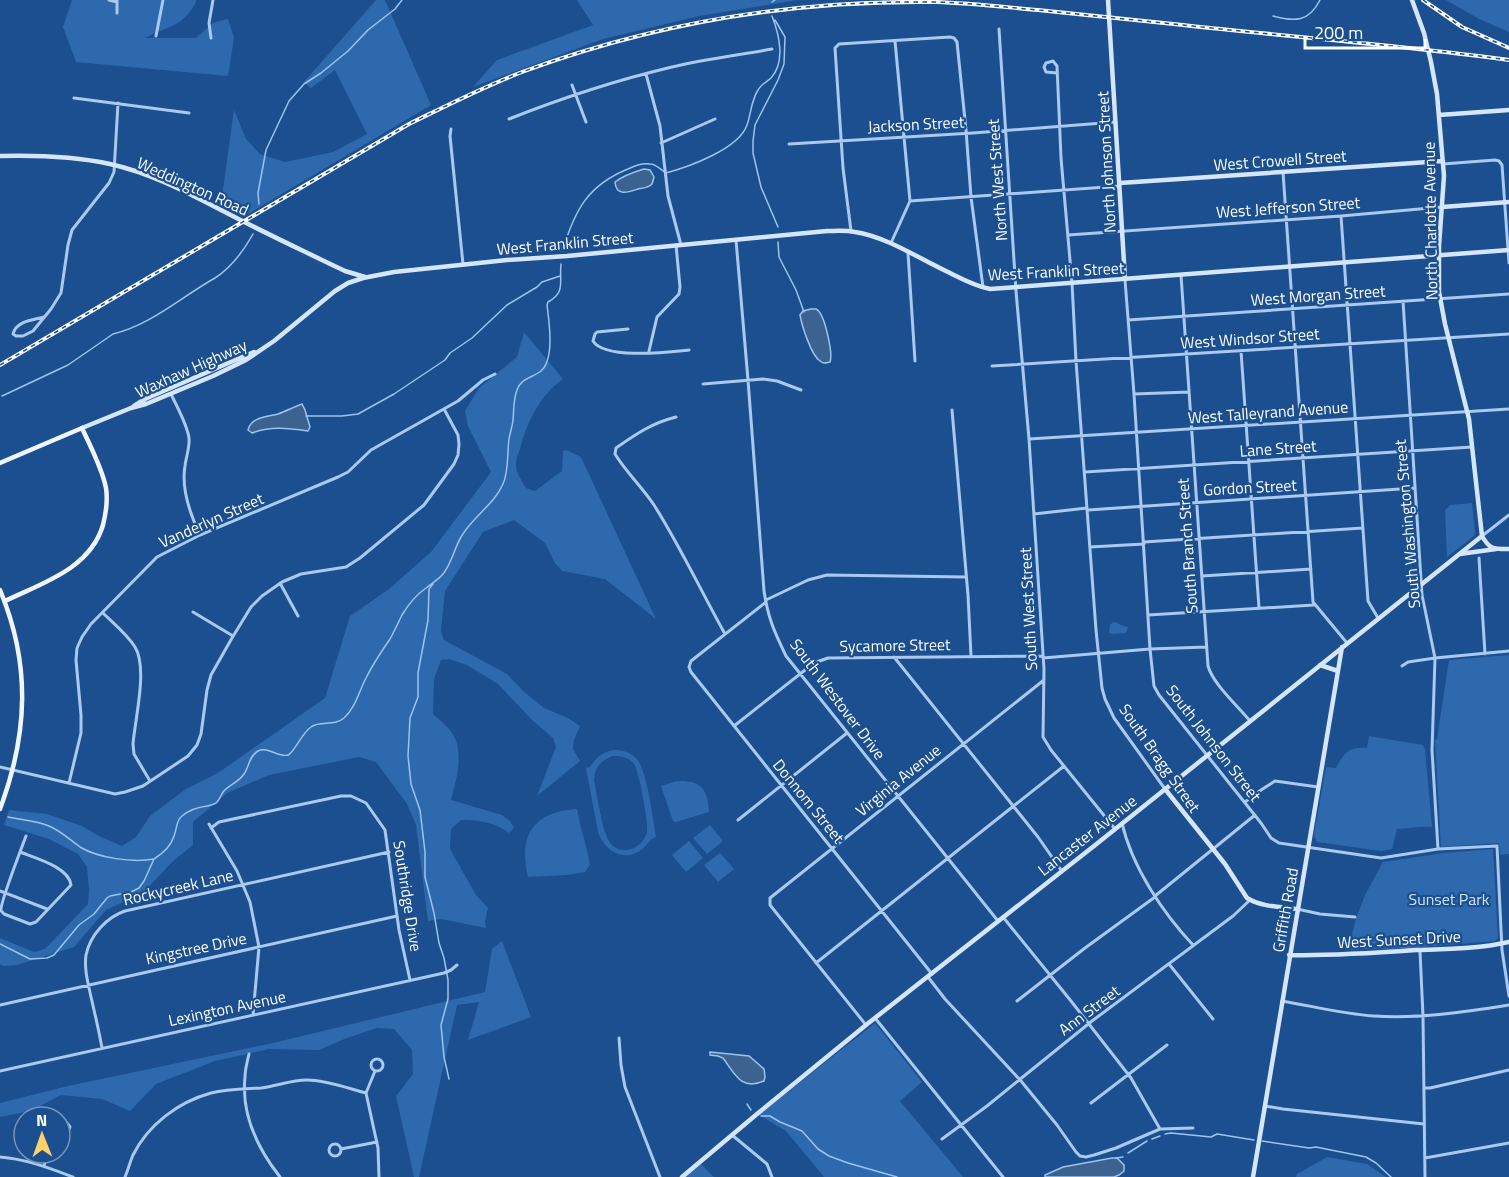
<svg xmlns="http://www.w3.org/2000/svg" width="1509" height="1177" font-family="'Titillium Web',sans-serif">
<style>
.green{fill:#2e69ad;fill-rule:evenodd}
.water{fill:#3c6290;stroke:#9cc4f0;stroke-width:1.5}
.lines{fill:none;stroke-linecap:round;stroke-linejoin:round}
.stream{stroke:#9cc4f0;stroke-width:1.5}
.street{stroke:#a9c9ee;stroke-width:3}
.secondary{stroke:#d6e6fa;stroke-width:4.5}
.primary{stroke:#f0f6ff;stroke-width:4.5}
.rail-casing{stroke:#fff;stroke-width:4}
.rail{stroke:#1b4f8f;stroke-width:1.5;stroke-dasharray:4.5;stroke-linecap:butt}
.labels{text-anchor:middle;dominant-baseline:central;stroke-width:4.5;stroke-linejoin:round;paint-order:stroke}
.street-label{font-size:16px;fill:#fff;stroke:#1b4f8f}
.park-label{font-size:16px;fill:#cfe3fa;stroke:#1b4f8f}
</style>
<rect width="100%" height="100%" fill="#1b4f8f"/>
<path class="green" d="M72 0H196V2C183 27 168 26 145 38H196L213 23 228 19 234 38 228 76 76 62 63 27Z
M376 0H385L431 105 243 217 221 204 234 110 246 139 260 154 285 162 333 152 367 134 335 70 311 88 304 82Z
M577 0H797L699 16 603 39 473 87 497 60 593 25Z
M1446 0H1509V32L1479 19Z
M524 332 563 379C540 395 527 422 520 449 518 454 515 461 516 467 517 474 522 481 526 488L535 491 562 471 563 451 566 450 581 457 656 619 605 579 562 571 555 563 545 543 514 520 483 532 445 591 441 631 444 640 507 674 523 691 544 708 568 718 580 726 574 740 573 749 580 761 537 796 556 747 553 738 532 720 498 684 467 665 449 659 441 660 434 679 433 714C441 721 451 729 455 738 463 756 456 782 451 800L502 815 510 821 514 828 509 833C495 822 478 820 461 820L451 829 450 849 476 895 488 908 485 922 486 928 441 919 428 921 416 825 407 804 376 762 359 757 269 775 227 793 193 822V845L172 862 143 893 106 910 74 947 17 965 4 966 0 964V938L34 952 45 949 88 904 89 889 87 867 78 854 49 839 4 825 9 810 47 814 82 826 101 837 122 846 136 837 150 816 186 789 218 773 325 698 350 616 389 589 431 552 491 472 468 426 465 411 479 388 517 357Z
M1472 503 1475 532 1474 536 1447 557 1445 510 1450 505Z
M1113 622C1118 622 1122 627 1128 627L1126 633 1114 634 1109 633 1110 625Z
M1509 655V854L1500 855 1499 843 1441 847 1435 740 1437 739 1449 660Z
M1369 736 1423 745 1425 749 1432 827C1420 826 1409 829 1397 829L1392 849 1381 851 1317 842 1314 835 1326 767 1336 768C1344 753 1349 746 1367 748Z
M614 750C622 750 630 752 636 758 647 769 653 820 656 837 649 839 647 846 641 850 623 863 604 850 598 832L586 768 590 767C596 757 603 752 614 750ZM613 756C621 756 629 757 634 764 639 771 649 825 647 832 645 840 639 846 632 849 607 856 604 829 600 812 598 802 596 791 594 780 595 767 601 760 613 756Z
M677 781C701 780 708 789 709 812L676 822 673 821 661 786Z
M577 809C580 828 587 846 590 865L585 872 567 875 528 877C518 835 533 812 577 809Z
M710 825 723 841 707 854 693 838Z
M689 841 703 858 686 872 672 855Z
M1493 849 1498 938 1495 941 1409 948 1348 950 1356 919 1365 895 1383 862 1443 853Z
M720 853 734 869 718 882 704 865Z
M502 941 531 1017 468 1040 479 1002 457 1005 419 1177H414L396 1096 413 1074 412 1050 394 1029 377 1028 347 1038 319 1050 269 1049 215 1061 156 1084 130 1111 102 1099 61 1095 31 1111 0 1117V1103L68 1086 273 1043 485 992 492 949Z
M875 1023 922 1082 900 1101 963 1177H824L786 1131 759 1115Z
M1327 1157 1367 1164 1386 1177H1296L1297 1174Z
M701 1164 714 1177H685Z"/>
<path class="water" d="M644 169 650 170 654 177 652 184C648 188 644 188 638 189 629 192 616 197 615 182 624 175 634 172 644 169Z
M811 309C812 309 814 309 816 309 825 313 833 354 830 362 825 363 824 364 820 361 811 355 802 326 800 315L803 311Z
M302 404 305 410 310 427 308 431C288 428 270 426 252 433L248 430C251 417 267 417 278 414 286 411 294 407 302 404Z
M710 1052 749 1056 764 1069 765 1077 764 1081C741 1091 735 1074 723 1058L718 1056 710 1055Z
M1112 1158H1117L1124 1165V1171L1119 1175 1114 1177H1045V1175L1063 1167Z"/>
<g class="lines">
<path class="stream" d="M772 2 775 0
M1273 16C1295 22 1309 22 1320 0
M775 20 785 37 784 64 778 80 755 125 753 141V153L761 187 778 227
M259 204 258 193 266 150 289 101 304 84 321 73 348 51 368 30 395 9 402 0
M778 242 779 257 796 290 804 312
M563 249C575 210 588 185 628 169 634 166 643 163 650 164 656 164 661 170 666 173 688 167 739 149 747 125 751 114 751 101 758 90 761 84 767 82 771 78 786 62 779 34 772 16
M2 396 68 365 113 334C151 325 181 297 215 278 232 267 243 252 253 234
M306 416H342L358 414 394 394 445 360 450 353 472 338 507 305 537 287 542 282 560 276
M433 584 429 589 428 620 418 673V697L410 718 408 756 411 784 420 810 425 852V877L434 913 439 943 444 958 448 980V999L441 1025 444 1057 449 1079
M8 817C21 820 36 820 49 826 61 831 70 840 80 847 98 858 133 863 154 859 162 854 171 846 174 836 177 829 176 820 182 816 189 810 199 807 207 806 210 805 214 805 216 803 219 801 221 795 223 792 229 785 239 782 244 774 249 767 249 756 258 751 268 746 279 758 288 755 294 753 301 734 311 727 321 720 334 727 344 718 356 707 359 691 366 678 373 664 381 652 390 639 394 632 398 623 402 615 408 605 416 595 426 588 432 583 438 580 443 574 452 563 454 549 461 537 472 517 494 505 503 484 509 471 507 453 509 439 510 433 512 427 513 421 514 411 513 400 517 390 521 378 532 378 541 371 555 359 549 321 547 305L548 302C566 292 559 282 561 264
M0 944 30 959 47 958 54 955 79 925 94 914 107 898 110 896 131 892 139 888 144 881 154 859
M747 1104 751 1110
M761 1116H770L780 1122 802 1131 818 1149 829 1156 848 1163 897 1177
M1165 1134 1171 1133 1211 1137 1217 1134 1254 1140
M1152 1139 1160 1136
M1262 1141 1309 1148 1316 1147 1366 1157 1376 1163 1391 1177
M1128 1153 1147 1141
M1116 1158 1123 1157"/>
<path class="street" d="M109 0 117 2
M117 13V0
M999 29 1016 291 1029 439 1044 669 1043 737 1051 750 1115 829
M156 36 163 0
M211 38 209 23 213 0
M1057 73 1046 72 1044 67 1046 63 1053 61 1057 66 1061 158 1072 283 1076 361 1096 630 1102 688 1105 699 1114 718 1165 789
M646 74 660 126 668 196 681 245
M572 85 586 122
M74 98 189 113
M509 119C562 98 617 80 672 67 705 59 739 55 772 49
M451 129 450 136 463 264
M661 143 715 119
M789 144 973 133 1116 122
M1443 164 1495 160 1499 161 1502 165 1509 263
M1283 172 1313 602 1347 643
M910 201 1120 186
M1341 216 1368 601 1378 618
M851 231 843 168 835 48 839 44 950 37 954 38 957 42 966 130 971 197 983 287
M1068 235 1341 216 1442 207
M736 240 748 380 764 591C768 618 774 631 786 656L998 921
M891 243 910 201 895 41
M908 253 915 361
M1181 275 1208 666C1213 684 1238 706 1250 721
M1125 280 1134 394 1150 649 1154 686 1159 695 1261 823 1271 838 1279 843 1381 858 1438 849 1497 846 1502 950 1509 996
M1403 301 1422 595 1435 658 1432 750 1438 849
M44 317C33 320 16 321 13 334L16 336H23L33 331 51 309 61 293 68 245 72 230 109 183 114 172 118 103
M1128 320 1509 294
M628 329 597 332 595 334 593 341C605 360 669 352 689 350
M649 351 657 317 679 294 680 287 676 245
M1241 351 1259 608
M992 366 1509 334
M703 384 763 379 777 381 801 390
M171 394C177 407 187 424 189 438 190 447 186 457 185 466 181 489 190 514 200 535
M1134 394 1189 392
M952 410 968 595 971 656
M676 417C652 423 636 434 616 448L615 454C626 472 642 487 654 505 680 546 701 591 725 634
M1029 439 1509 409
M1085 472 1472 447
M1088 510 1415 488
M1034 514 1087 508
M1482 536 1509 515
M1144 542 1363 528
M1090 547 1144 544
M1479 558 1485 654
M1202 576 1311 569
M280 583 298 616
M766 600 808 580 827 575 966 577
M766 602 691 661 689 667 691 672 932 974
M193 612 233 636
M103 613C114 624 127 634 135 647 148 668 135 719 133 744L134 754 150 781
M1148 615 1314 605
M894 657 1038 837 1061 870
M1043 658 1150 649 1206 647
M1402 666 1408 662 1435 658 1509 651
M734 726 814 663 828 658 1042 656
M0 767 115 794 125 792 143 786 188 756 197 745 201 734 207 690 211 675 232 638 251 607 262 596 282 582 301 574 346 567 360 558 424 505 454 464 458 455 459 444 458 435 444 409
M69 783 81 733V715L76 660 77 648 82 637 91 624 157 557 200 535 338 477 348 472 371 450 458 401 483 380 495 374
M1245 802 1261 790 1275 781 1318 787
M738 820 847 733
M1122 823C1132 867 1163 913 1193 945
M209 824 237 871 250 902 259 947 253 1015
M211 828 219 822 341 796H351L366 803 385 830 399 930 410 980
M20 852C35 858 69 867 71 885L36 922 30 924 4 914C3 912 1 912 1 910 0 903 22 847 26 836
M0 891 47 909
M1155 896 1255 815
M1297 909 1320 914 1355 917
M1003 917 1071 1001 1131 1078 1160 1129
M1420 951 1423 1016 1425 1177
M816 963 1064 766
M1169 964 1213 1019
M928 977 945 999 1021 1081 1057 1125 1076 1152 1080 1156 1086 1157 1094 1155 1116 1148 1160 1129 1193 1128
M1017 1001 1085 948 1155 897
M1282 1001C1312 1006 1343 1014 1374 1016 1419 1019 1465 1012 1509 1005
M0 1005 397 916
M875 1018 1003 1177
M866 1025 770 905V898L1044 680
M619 1038 621 1065 625 1087 660 1177
M102 1048C99 1031 95 1014 91 997 88 983 84 969 86 955 90 935 107 917 125 911L389 852
M249 1054C247 1062 245 1070 245 1077 241 1114 258 1149 280 1177
M371 1065a6 6 0 1 1 12 0a6 6 0 1 1-12 0Z
M0 1071 444 973 451 970 457 965
M375 1071 366 1093 378 1148 379 1177
M1424 1088H1430L1509 1070
M1091 1103 1167 1045
M1265 1106 1283 1109 1424 1124
M60 1122H66L70 1127 67 1134 63 1135 60 1134
M732 1135 767 1164 772 1177
M942 1139 987 1106 1092 1021 1233 916 1250 900
M329 1150a6 6 0 1 1 12 0a6 6 0 1 1-12 0Z
M341 1149 377 1142
M0 1157C26 1159 49 1168 73 1177
M1425 1158 1509 1143
M44 1166 48 1153
M125 1177C128 1170 130 1162 133 1155 148 1125 178 1102 211 1093 227 1089 244 1089 261 1088 277 1086 291 1080 307 1080 326 1080 347 1088 366 1093"/>
<path class="secondary" d="M1108 0 1125 279
M1412 0 1424 33 1431 62 1437 94 1444 176 1439 246V292L1445 324 1469 419 1482 536C1490 550 1494 549 1509 549
M1439 115 1509 110
M0 156C37 155 73 156 110 164 151 173 188 193 225 212 257 229 291 245 324 261L345 271 365 277
M1120 183 1443 161
M1442 207 1509 202
M134 406 145 399 254 352
M82 428 131 408 146 404 213 376 246 360 274 341 335 291 348 283 363 278 394 272 507 260 567 256 827 231C836 231 845 230 855 232 887 237 918 258 948 272 962 279 975 286 990 289L1509 250
M1460 554 1496 549
M1320 665 1338 671
M1165 789 1225 864 1247 898C1261 907 1282 907 1297 909
M1289 955C1331 956 1374 953 1416 950 1447 949 1479 949 1509 942
M682 1177 757 1114 866 1025 1094 846 1482 536
M1253 1177 1342 647"/>
<path class="primary" d="M0 463 82 428C91 448 102 468 106 488 108 501 106 513 103 525 90 569 42 583 5 601
M0 590C31 664 28 734 0 809"/>
<g class="rail-casing">
<path id="rail" d="M1423 0 1462 27 1509 48
M0 365 409 124C446 106 483 87 522 72 657 22 792 0 936 2 970 3 1004 7 1038 10 1086 15 1135 20 1183 25 1292 37 1401 45 1509 60"/>
</g>
<use href="#rail" class="rail"/>
</g>
<g class="labels">
<g class="street-label">
<text transform="translate(916 124) rotate(-3)">Jackson Street</text>
<text transform="translate(1280 160) rotate(-4)">West Crowell Street</text>
<text transform="translate(1106 162) rotate(-93)">North Johnson Street</text>
<text transform="translate(997 180) rotate(-94)">North West Street</text>
<text transform="translate(193 186) rotate(24)">Weddington Road</text>
<text transform="translate(1288 207) rotate(-4)">West Jefferson Street</text>
<text transform="translate(1430 221) rotate(-91)">North Charlotte Avenue</text>
<text transform="translate(565 243) rotate(-5)">West Franklin Street</text>
<text transform="translate(1056 271) rotate(-3)">West Franklin Street</text>
<text transform="translate(1318 295) rotate(-4)">West Morgan Street</text>
<text transform="translate(1250 338) rotate(-4)">West Windsor Street</text>
<text transform="translate(191 368) rotate(-24)">Waxhaw Highway</text>
<text transform="translate(1268 412) rotate(-4)">West Talleyrand Avenue</text>
<text transform="translate(1278 448) rotate(-4)">Lane Street</text>
<text transform="translate(1250 487) rotate(-3)">Gordon Street</text>
<text transform="translate(211 520) rotate(-24)">Vanderlyn Street</text>
<text transform="translate(1407 524) rotate(-95)">South Washington Street</text>
<text transform="translate(1187 546) rotate(-94)">South Branch Street</text>
<text transform="translate(1028 609) rotate(-93)">South West Street</text>
<text transform="translate(895 645) rotate(-1)">Sycamore Street</text>
<text transform="translate(838 699) rotate(53)">South Westover Drive</text>
<text transform="translate(1214 743) rotate(52)">South Johnson Street</text>
<text transform="translate(1160 758) rotate(55)">South Bragg Street</text>
<text transform="translate(898 780) rotate(-39)">Virginia Avenue</text>
<text transform="translate(809 801) rotate(51)">Donnom Street</text>
<text transform="translate(1087 835) rotate(-38)">Lancaster Avenue</text>
<text transform="translate(178 887) rotate(-13)">Rockycreek Lane</text>
<text transform="translate(408 896) rotate(81)">Southridge Drive</text>
<text transform="translate(1285 910) rotate(-80)">Griffith Road</text>
<text transform="translate(1399 939) rotate(-3)">West Sunset Drive</text>
<text transform="translate(196 948) rotate(-12)">Kingstree Drive</text>
<text transform="translate(227 1008) rotate(-12)">Lexington Avenue</text>
<text transform="translate(1089 1010) rotate(-37)">Ann Street</text>
</g>
<g class="park-label">
<text x="1449" y="899">Sunset Park</text>
</g>
</g>
<g transform="translate(42 1135) rotate(359)"><circle r="28" fill="#1b4f8f" stroke="#7695bc" stroke-width="1.5"/>
<path d="M0-4.5L10 22L0 15L-10 22Z" fill="#ffd166"/>
<text y="-9" font-size="16" font-weight="bold" text-anchor="middle" fill="#ffffff">N</text>
</g>
<path d="M1305 39v9h120v-9" fill="none" stroke="#ffffff" stroke-width="3"/>
<text x="1314" y="39" font-size="18" fill="#ffffff" stroke="#1b4f8f" stroke-width="4.5" paint-order="stroke">200 m</text>
</svg>
